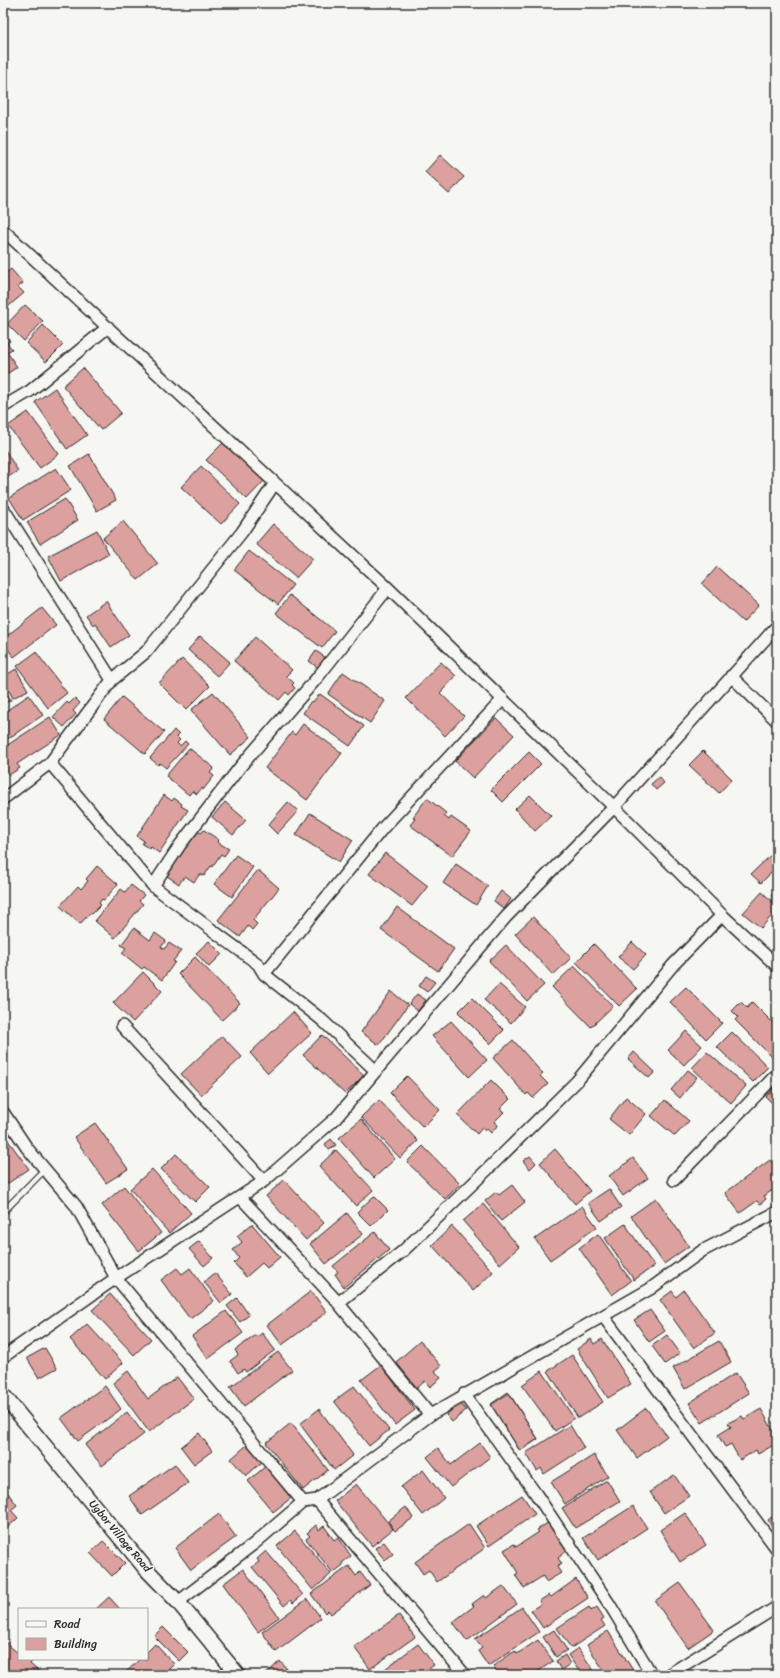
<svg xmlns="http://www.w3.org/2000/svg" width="780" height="1678" font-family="Sriracha,sans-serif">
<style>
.building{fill:#dca19e;stroke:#2b2b2b}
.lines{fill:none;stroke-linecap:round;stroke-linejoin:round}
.service-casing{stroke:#2b2b2b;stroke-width:8}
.minor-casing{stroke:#2b2b2b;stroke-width:14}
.tertiary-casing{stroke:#2b2b2b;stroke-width:17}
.service{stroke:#f6f6f2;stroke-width:5.5}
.minor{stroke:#f6f6f2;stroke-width:11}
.tertiary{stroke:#f6f6f2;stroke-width:14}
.labels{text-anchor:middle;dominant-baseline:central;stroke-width:3;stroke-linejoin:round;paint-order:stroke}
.street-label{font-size:11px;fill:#2b2b2b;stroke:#f6f6f2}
</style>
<rect width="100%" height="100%" fill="#f6f6f2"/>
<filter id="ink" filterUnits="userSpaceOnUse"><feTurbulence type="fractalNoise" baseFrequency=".025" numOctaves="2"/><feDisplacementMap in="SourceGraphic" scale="8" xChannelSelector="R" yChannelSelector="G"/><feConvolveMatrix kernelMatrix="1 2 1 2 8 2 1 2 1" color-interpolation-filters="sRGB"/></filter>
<g filter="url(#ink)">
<path class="building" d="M440 155 464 177 449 194 425 172Z
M11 269 23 283 18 287 24 293 3 311V272L5 274Z
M25 305 43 321 24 341 7 324Z
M43 325 63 345 46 362 26 343Z
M3 331 10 341 7 343 12 349 7 352 17 367 4 376 3 374Z
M83 368 121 413 101 430 63 386Z
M55 388 87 435 67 449 35 402Z
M28 412 59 454 40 468 8 426Z
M223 443 264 481 247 499 206 460Z
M3 447 18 471 3 480Z
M89 454 116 500 97 511 70 466Z
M201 466 240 504 221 524 181 487Z
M56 468 71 490 23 520 9 498Z
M65 499 78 520 40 544 27 522Z
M123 521 158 564 138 580 103 538Z
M273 524 313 559 296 578 256 544Z
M97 530 109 554 61 581 48 556Z
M249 551 293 585 278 604 234 570Z
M717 567 759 605 743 622 702 584Z
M290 595 335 631 322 648 276 613Z
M106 601 129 635 111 647 95 623 93 625 86 615Z
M42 608 56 625 14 657 3 643V639Z
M200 636 230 662 217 676 188 650Z
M255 637 292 670 286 676 294 683 292 685 295 688 289 695 286 692 279 700 234 661Z
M316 651 326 658 318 668 309 661Z
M36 652 67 693 48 708 17 666Z
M182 659 210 686 186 710 159 683Z
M441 662 456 676 440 693 464 716 445 736 406 698Z
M16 669 28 690 13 698 3 680V677Z
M343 672 385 701 370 723 328 694Z
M3 687 11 700 3 704Z
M213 692 251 737 230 755 191 710Z
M320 694 364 726 350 746 303 713 311 701 313 702Z
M29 695 43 715 3 742V713Z
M122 697 164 732 145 754 104 719Z
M75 698 80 703 73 711 76 714 64 727 53 717 67 702 69 704Z
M50 717 61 735 17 764 20 768 9 775 3 767V748Z
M496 718 514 735 473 778 455 761Z
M303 724 342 753 307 800 265 768 292 732 295 735Z
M174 730 179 735 177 737 180 740 177 743 180 746 185 741 188 744 166 768 160 763 158 765 150 758Z
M189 748 214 768 210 773 214 776 203 790 202 788 197 794 192 791 189 795 166 776Z
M703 751 732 779 719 793 689 765Z
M529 752 541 764 503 802 491 790Z
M777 754V765L772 760Z
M659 777 664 783 656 790 651 784Z
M164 795 172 801 174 798 182 804 181 806 188 810 159 853 151 847 150 849 142 844 144 841 137 836Z
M530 795 551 816 535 831 515 809Z
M427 798 446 813 444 816 449 820 451 817 471 831 452 856 410 825 415 819 413 817Z
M225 802 246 820 233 835 212 817Z
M288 802 298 811 277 834 268 825Z
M310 813 353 840 339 862 296 835Z
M196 830 201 833 204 830 219 840 217 842 229 849 224 856 221 854 212 867 211 866 204 876 200 874 194 882 185 876 179 884 167 876Z
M385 853 428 886 412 906 369 874Z
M772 854 777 859V867L761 883 751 874Z
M236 855 253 867 232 897 214 884Z
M456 864 488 886 476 905 443 883Z
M97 866 118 884 104 900 102 899 99 903 101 905 92 914 90 913 80 924 60 906 78 886 81 889 88 881 86 879Z
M258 870 279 888 253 920 257 924 252 930 248 926 240 937 218 920Z
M131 885 144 895 139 901 143 904 115 938 95 921 121 889 125 892Z
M777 889V901L771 896Z
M501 891 511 899 504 909 494 901Z
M762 892 777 906V910L761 928 743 913Z
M397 907 454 949 438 971 381 930Z
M533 917 571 958 553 975 515 934Z
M134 928 150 940 155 933 166 941 161 947 164 949 169 943 181 951 173 961 175 962 162 980 144 967 142 969 122 953 126 948 121 945Z
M209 941 222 954 209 967 196 953Z
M632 942 646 955 633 969 618 957Z
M594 944 637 989 619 1006 576 962Z
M506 945 544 985 527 1001 489 961Z
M195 957 240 1003 222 1020 178 974Z
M574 966 613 1006 591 1027 552 987Z
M143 972 162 991 133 1022 113 1003Z
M426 976 435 982 427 992 419 986Z
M499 984 525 1007 511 1023 484 1000Z
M686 987 722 1023 706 1039 670 1002Z
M391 991 408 1005 379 1045 361 1032Z
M417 994 426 1000 418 1011 409 1004Z
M472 998 504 1030 490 1044 458 1012Z
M741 1002 747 1008 752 1002 777 1027V1056L774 1059 735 1020 738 1017 732 1011Z
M293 1012 312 1033 268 1073 250 1053Z
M451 1021 487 1060 469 1077 432 1036Z
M686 1031 702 1046 684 1065 668 1050Z
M732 1032 768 1067 753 1082 717 1047Z
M322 1035 364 1075 345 1094 303 1055Z
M222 1036 242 1057 201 1095 181 1074Z
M513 1040 543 1074 540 1076 548 1084 533 1098 528 1093 526 1095 493 1058Z
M634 1052 655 1072 649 1078 628 1059Z
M707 1052 746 1086 731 1103 692 1068Z
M688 1070 697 1077 680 1098 671 1090Z
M407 1076 440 1110 423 1127 390 1093Z
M491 1080 510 1099 500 1109 504 1112 494 1122 498 1125 491 1133 487 1129 485 1131 482 1128 477 1134 457 1115Z
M776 1086 777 1087V1108L766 1097Z
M626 1097 646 1114 629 1135 609 1119Z
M379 1100 418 1141 400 1158 361 1117Z
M665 1100 689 1121 675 1136 651 1116Z
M361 1119 395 1159 374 1178 339 1138Z
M95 1123 128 1169 106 1183 74 1137Z
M7 1139 29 1169 7 1184 3 1178V1141Z
M331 1139 336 1145 329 1150 325 1144Z
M423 1146 460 1184 445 1199 407 1162Z
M555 1149 590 1191 575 1204 540 1163Z
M336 1150 373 1190 356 1206 319 1166Z
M176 1154 210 1187 195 1202 161 1169Z
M530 1156 536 1163 530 1169 523 1161Z
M633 1158 648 1178 623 1196 609 1176Z
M770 1160 777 1170V1187L764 1196 766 1199 760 1204 757 1201 740 1213 725 1193Z
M152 1169 191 1213 169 1233 130 1189Z
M284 1180 324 1223 306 1240 266 1196Z
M512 1185 525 1202 501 1221 485 1201 496 1192 499 1195Z
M124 1186 161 1233 139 1251 102 1205Z
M609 1189 621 1207 601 1221 588 1203Z
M374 1196 388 1210 371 1226 357 1212Z
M656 1198 689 1246 664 1264 631 1216Z
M483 1204 519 1247 500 1264 463 1221Z
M582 1206 597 1227 550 1260 535 1239Z
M347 1213 363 1234 326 1264 310 1244Z
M252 1224 280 1257 267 1268 262 1263 246 1277 234 1263 239 1258 233 1250 242 1242 237 1236Z
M625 1224 654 1266 634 1280 605 1238Z
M452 1226 493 1272 473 1291 432 1245Z
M375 1232 389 1250 344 1287 335 1274 338 1272 333 1266Z
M598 1234 631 1281 612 1295 579 1248Z
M199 1241 213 1258 204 1266 189 1249Z
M177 1268 182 1274 190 1268 214 1301 190 1319 161 1280Z
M215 1273 232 1294 221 1303 204 1282Z
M684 1290 715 1333 694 1348 660 1300 672 1291 676 1297Z
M311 1291 327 1312 282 1345 267 1325Z
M110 1294 151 1339 134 1355 92 1310Z
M237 1298 249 1315 240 1322 227 1306Z
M650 1310 665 1331 649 1342 634 1320Z
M226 1311 243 1333 208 1359 192 1336Z
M87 1324 123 1363 105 1379 70 1339Z
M262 1333 275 1350 246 1372 244 1369 238 1373 230 1361 238 1355 235 1350 256 1335 257 1337Z
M667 1335 680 1353 665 1364 652 1346Z
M591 1339 594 1344 602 1339 631 1384 608 1398 577 1349Z
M420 1341 441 1366 435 1371 441 1378 430 1387 425 1381 417 1388 396 1362Z
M719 1341 731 1362 685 1389 673 1368Z
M45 1348 57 1368 39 1378 27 1358Z
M278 1352 292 1370 244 1406 230 1387Z
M572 1355 603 1402 578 1418 548 1371Z
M381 1365 415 1410 395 1425 361 1380Z
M128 1371 148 1399 177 1377 194 1399 149 1432 113 1383Z
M542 1371 574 1418 555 1431 522 1385Z
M736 1373 749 1393 702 1423 689 1403Z
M105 1386 121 1409 78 1441 61 1418Z
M354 1386 389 1430 369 1446 334 1401Z
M508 1392 538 1439 520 1451 491 1404Z
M509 1393 538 1439 520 1451 491 1405Z
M460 1403 466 1410 452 1422 446 1415Z
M646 1408 667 1436 637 1458 617 1430Z
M319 1409 353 1455 334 1470 300 1424Z
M761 1409 777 1437V1443L758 1454 756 1450 740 1460 731 1444 725 1447 718 1435 731 1427 728 1423 742 1416 744 1419Z
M127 1412 144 1434 102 1466 85 1445Z
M291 1423 328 1470 303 1490 266 1443Z
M570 1425 584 1448 544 1474 541 1468 537 1471 526 1453Z
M199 1433 212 1451 194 1464 181 1447Z
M480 1443 490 1457 451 1487 427 1457 438 1448 451 1465Z
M247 1445 262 1462 246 1476 231 1459Z
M594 1455 608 1476 565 1504 551 1482Z
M175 1464 188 1483 142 1515 129 1496Z
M266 1466 291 1498 273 1512 248 1481Z
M423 1470 444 1498 423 1515 401 1487Z
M674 1475 689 1496 664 1513 650 1492Z
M607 1480 620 1501 575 1528 562 1508Z
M356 1484 393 1529 372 1546 335 1501Z
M7 1492 17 1505 11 1510 18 1518 6 1529 3 1526V1495Z
M522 1495 535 1514 489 1546 476 1526Z
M633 1506 647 1528 598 1560 583 1538Z
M406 1507 413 1518 395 1531 388 1521Z
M685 1513 706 1545 680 1562 660 1530Z
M777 1513V1523L772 1527 768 1520Z
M219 1514 236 1537 191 1570 175 1548Z
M549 1522 567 1551 558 1558 562 1564 557 1567 561 1573 546 1582 543 1576 524 1588 515 1575 518 1573 504 1550 514 1544 516 1547 539 1532 537 1530Z
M469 1524 485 1548 437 1582 429 1570 423 1574 415 1562Z
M316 1525 319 1530 324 1526 334 1540 338 1537 351 1556 342 1563 343 1565 333 1573 306 1539 310 1536 307 1533Z
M295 1531 331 1574 313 1590 277 1546Z
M103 1541 125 1563 112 1576 90 1553Z
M384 1542 393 1554 385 1560 375 1548Z
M266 1551 303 1595 293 1603 291 1600 284 1606 252 1567 259 1562 257 1559Z
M349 1566 356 1576 360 1572 370 1585 331 1614 328 1610 325 1613 311 1594Z
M243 1569 279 1617 258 1632 223 1584Z
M576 1579 588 1598 543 1628 531 1610 541 1604 539 1601 549 1595 551 1597Z
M680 1583 714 1630 688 1648 655 1601Z
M503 1586 517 1604 467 1641 453 1622 474 1606 472 1604 484 1595 486 1598Z
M109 1597 120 1609H96Z
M307 1599 321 1618 276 1652 262 1632Z
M522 1607 539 1632 488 1666 478 1651 482 1648 475 1639Z
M589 1607 591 1611 597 1607 604 1618 601 1620 605 1626 571 1648 557 1628Z
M399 1615 415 1637 370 1669 354 1647Z
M163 1627 188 1652 179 1661 154 1636Z
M554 1630 567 1650 556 1657 543 1637Z
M608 1631 636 1675H607L587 1645Z
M538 1640 553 1661 533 1675H494L497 1673 493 1666 515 1651 517 1654Z
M4 1641 19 1654V1659H30L32 1661 30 1664 43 1675H9L3 1669Z
M155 1644 174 1664 163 1675H123L140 1659H147V1652Z
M418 1644 434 1665 421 1675H377Z
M578 1648 597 1675H582L568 1655Z
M565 1655 570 1664 561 1670 556 1661Z
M280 1661 292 1675H265Z"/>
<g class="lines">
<g class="service-casing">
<path id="service" d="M3 1212 45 1169"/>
</g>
<g class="minor-casing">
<path id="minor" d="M3 230 388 588 614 807 722 915 777 966
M3 407 30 391 108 327
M3 508 112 680
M731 676 777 721
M50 763 153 886 258 964 264 974 322 1020 376 1071
M3 799 50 763 112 680 146 652 242 532 275 483
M153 886 180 845 240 767 317 678 388 588
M264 974 382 829 503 699
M122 1026 264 1181
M3 1112 27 1148 76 1206 116 1278 303 1502
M674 1180 777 1074
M241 1198 335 1299 430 1415
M338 1303 403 1251 491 1166 577 1081 673 965 722 915
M603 1316 777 1549
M3 1357 116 1278 264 1181 336 1118 506 917 614 807 777 626
M464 1394 536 1494 610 1605 652 1675
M317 1500 465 1675
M178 1602 255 1543 303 1502 317 1500 430 1415 650 1289 702 1251 777 1212
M668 1675 777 1607"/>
</g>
<g class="tertiary-casing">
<path id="tertiary" d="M3 1395 146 1569 178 1602 238 1675"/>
</g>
<use href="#service" class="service"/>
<use href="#minor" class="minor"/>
<use href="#tertiary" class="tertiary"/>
</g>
</g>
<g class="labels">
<g class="street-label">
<text transform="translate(120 1536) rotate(50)">Ugbor Village Road</text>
</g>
</g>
<rect width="780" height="1678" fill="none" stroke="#f6f6f2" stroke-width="16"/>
<rect x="8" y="8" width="764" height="1662" fill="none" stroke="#2b2b2b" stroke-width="1.5" filter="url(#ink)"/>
<rect x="18" y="1608" width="130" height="52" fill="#f6f6f2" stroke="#a5a5a2"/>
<rect x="26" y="1621" width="20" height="6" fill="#f6f6f2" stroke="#a5a5a2"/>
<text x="54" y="1628" font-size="12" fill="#2b2b2b">Road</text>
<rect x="26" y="1638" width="20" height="12" fill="#dca19e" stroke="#a5a5a2"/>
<text x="54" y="1648" font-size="12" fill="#2b2b2b">Building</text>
</svg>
